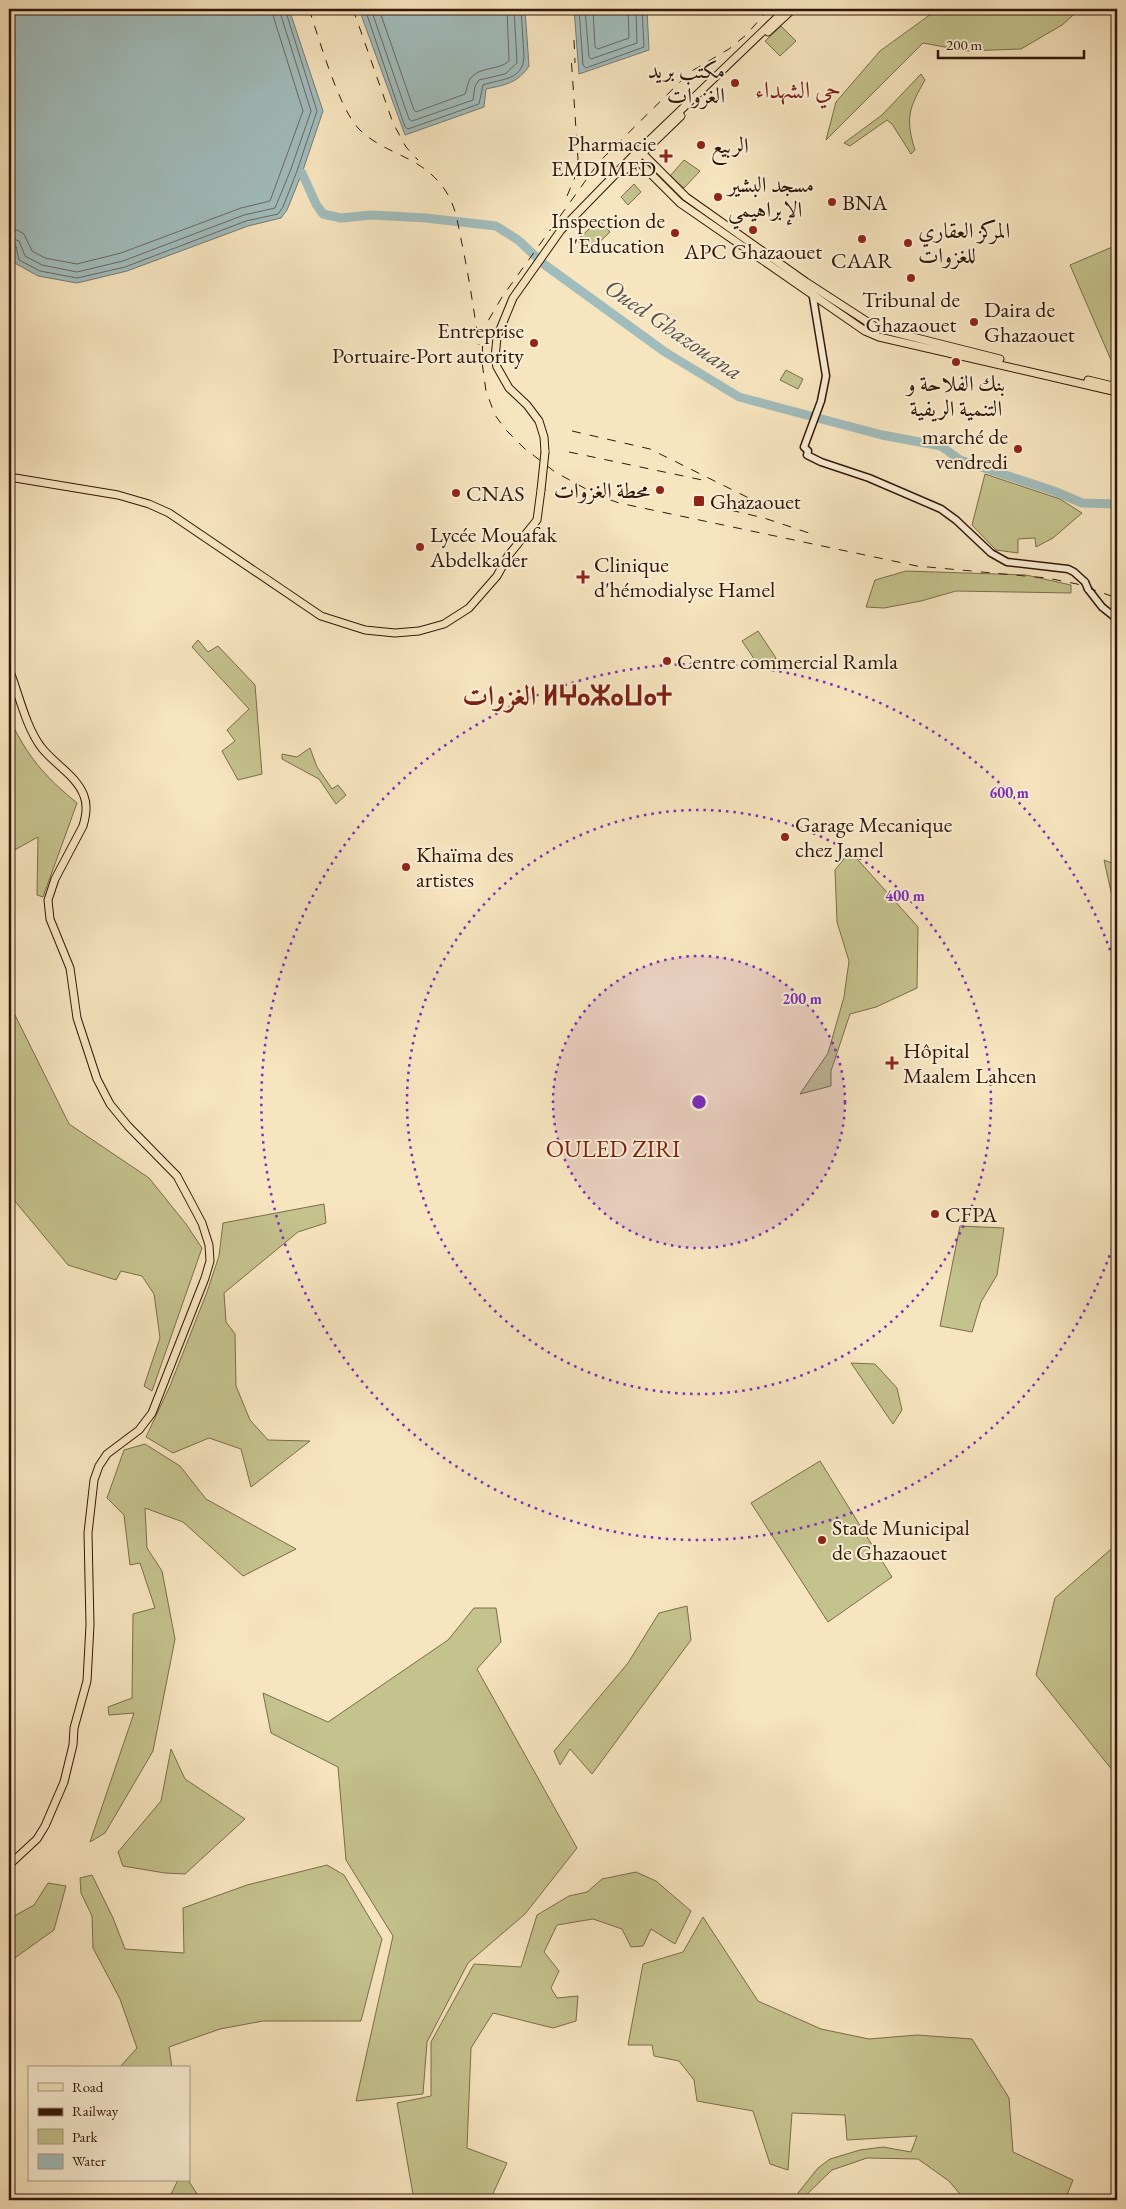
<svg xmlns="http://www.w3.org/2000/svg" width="1126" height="2209" font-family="'EB Garamond',Amiri,'Noto Sans Tifinagh',serif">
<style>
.green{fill:#c4c28d;stroke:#7b6c4b}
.water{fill:#a1bcbc;stroke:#757a74}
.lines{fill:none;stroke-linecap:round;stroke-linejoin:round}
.shore{stroke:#6a6962;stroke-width:1}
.river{stroke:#a1bcbc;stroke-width:9}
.secondary-casing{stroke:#321609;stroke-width:9}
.primary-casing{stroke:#321609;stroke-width:9}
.secondary{stroke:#faeed5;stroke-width:6}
.primary{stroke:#f7e5bf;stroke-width:7}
.rail{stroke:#321609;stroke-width:1;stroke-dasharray:9 9;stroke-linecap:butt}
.secondary-bridge-casing{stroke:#321609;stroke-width:9;stroke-linecap:butt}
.primary-bridge-casing{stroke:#321609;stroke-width:9;stroke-linecap:butt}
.secondary-bridge{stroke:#faeed5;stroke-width:6}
.primary-bridge{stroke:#f7e5bf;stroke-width:7}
.ring{fill:none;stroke:#7b2cbf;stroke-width:2.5;stroke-dasharray:2.5 5}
.poi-dot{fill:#8f2418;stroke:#faeed5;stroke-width:2}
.labels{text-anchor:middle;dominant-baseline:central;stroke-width:4;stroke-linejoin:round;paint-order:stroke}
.poi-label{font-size:22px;fill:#321609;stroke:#faeed5;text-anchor:start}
.neighbourhood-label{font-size:24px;fill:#7a1f14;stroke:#faeed5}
.water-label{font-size:24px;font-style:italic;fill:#595048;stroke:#faeed5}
.district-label{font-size:28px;font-weight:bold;fill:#7a1f14;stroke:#faeed5}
.centre{fill:#7b2cbf;stroke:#faeed5;stroke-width:2.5}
.ring-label{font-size:15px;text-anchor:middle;font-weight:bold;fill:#7b2cbf;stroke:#faeed5;stroke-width:4;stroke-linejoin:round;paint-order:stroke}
</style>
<rect width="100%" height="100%" fill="#f7e5bf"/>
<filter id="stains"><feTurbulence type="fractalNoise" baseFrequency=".004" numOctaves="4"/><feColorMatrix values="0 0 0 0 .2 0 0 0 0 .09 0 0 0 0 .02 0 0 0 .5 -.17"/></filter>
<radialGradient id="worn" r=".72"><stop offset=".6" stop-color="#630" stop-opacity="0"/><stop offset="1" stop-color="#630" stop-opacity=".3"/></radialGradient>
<path class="green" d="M938 9H1080L1062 25 1021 49 966 51 923 43 826 140 836 102 880 51Z
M781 26 796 41 780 56 765 41Z
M921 74 925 80C909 108 905 118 915 150L911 154 892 124 887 120 850 146 844 143 882 115Z
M684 160 700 171 684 188 670 176Z
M634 184 641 192 628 205 621 197Z
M599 220 610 232 588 253 577 240Z
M1117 245V374L1070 265Z
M786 370 803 379 798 389 780 380Z
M985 474 1060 499 1082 513 1053 538 1036 547 1035 538 1018 539V553L996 550 972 525Z
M906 571 1026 575 1071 585V593L956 591 921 601 884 608 866 607 875 580Z
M758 631 776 658 761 669 742 641Z
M198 640 208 652 218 646 255 685 262 774 238 780 222 751 235 741 227 730 249 709 192 647Z
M9 718C28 757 43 775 77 803L43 897 37 895 38 837 9 853Z
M310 748 317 767 332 789 338 785 346 795 336 804 319 779 282 759V754L297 757Z
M850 851 918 927 917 988 876 1007 850 1014 831 1071V1086L800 1094 828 1053 844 997 849 961 837 922 835 870Z
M1104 860 1117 865V899L1112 896Z
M9 1010 13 1011 69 1124 149 1178 186 1224 202 1248 152 1391 144 1386 160 1338 154 1294 142 1276 121 1271 116 1280 68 1265 9 1194Z
M324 1204 326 1223 298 1232 224 1293 226 1322 235 1334 236 1386 250 1420 268 1440 310 1441 251 1487 241 1449 209 1438 173 1453 146 1437 170 1386 207 1292 219 1256 223 1223Z
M960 1226 1004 1228 997 1275 981 1302 972 1332 940 1326Z
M851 1363 875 1364 897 1388 902 1410 893 1424Z
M145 1444 180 1466 206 1499 296 1549 243 1576 183 1522 145 1508 147 1548 162 1571 175 1639 153 1751 105 1833 90 1842 134 1713 109 1715 108 1707 132 1698 133 1614 155 1608 140 1563 130 1565 124 1515 107 1498 124 1450Z
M820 1461 892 1577 828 1622 751 1503Z
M1117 1544V1776L1036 1675 1055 1598Z
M687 1606 691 1640 592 1774 570 1749 560 1765 554 1751 628 1663 659 1613Z
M474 1608H496L501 1642 477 1669 577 1848 525 1914 468 1963 427 2042 423 2094 356 2101 393 1936 346 1860 338 1767 271 1733 263 1693 328 1722 448 1640Z
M171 1749 185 1779 245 1819 185 1874 165 1873 123 1866 118 1852 161 1801Z
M327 1865 344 1875 382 1939 361 2021H263L220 2029 169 2047 172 2068H119L137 2048 120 1999 93 1948 92 1916 81 1893 80 1878 92 1875 113 1918 125 1949 184 1953 183 1908 247 1885Z
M636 1872 656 1881 691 1911 675 1944 651 1929 643 1946 631 1947 622 1929 593 1919 557 1925 544 1952 559 1971 551 1988 557 1998 578 1996 576 2021 553 2028 493 2013 471 2048 467 2148 507 2163 490 2200H414L397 2103 431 2096V2042L474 1964 521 1967 537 1915 569 1896 587 1892 602 1879Z
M48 1883 66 1886 54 1930 9 1962V1919L34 1905Z
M703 1917 758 2001 821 2029 869 2039 917 2035 972 2039 1009 2098 1013 2152 1073 2180 1065 2200H965L949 2181 918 2159 867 2158 832 2170 802 2199 798 2193 818 2168 830 2159 860 2150 883 2147 911 2152 917 2136 847 2140 845 2115 792 2113 788 2170 770 2164 753 2111 697 2101 694 2080 679 2061 654 2056 652 2045H628L643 1964 683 1952Z
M178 2180H188L201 2200H168Z"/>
<path class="water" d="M9 9H289L323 111 302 173 287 210 281 218 248 226 127 271 77 283 38 276 13 262 11 249 9 245Z
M359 9H525L529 66C518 83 505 85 486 89L484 107 405 135Z
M574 9H647L649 50 579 74Z"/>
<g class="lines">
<path class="shore" d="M365 9 405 127 408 129 479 104 483 85C499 79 523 81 524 57L521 9
M371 9 409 119 412 121 473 100 475 86 479 80 505 74 517 63 514 9
M379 9 414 110 416 112 465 94C467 90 467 84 470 79 479 66 498 71 509 61L507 9
M579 9 583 65 586 68 644 47 642 9
M585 9 589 57 591 59 637 43 636 9
M593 9 595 47 598 49 629 38 628 9
M9 229 17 230 24 234 32 251 45 258 77 264 121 253 241 208 270 201 303 111 271 9
M9 237 19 241 25 256 42 265 77 272 123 261 244 215 275 208 291 169 311 111 279 9
M9 243 16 246 19 260 40 271 77 278 125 267 246 221 278 214 283 207 297 171 317 111 285 9"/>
<path class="river" d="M302 173 316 204 323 214 341 218 372 215 426 218 496 226 518 240 545 265 665 352 739 397 882 435 941 446 960 460 1054 491 1082 503 1117 504"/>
<g class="secondary-casing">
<path id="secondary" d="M812 291 826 376 821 401 804 447 808 451 807 455 821 462 869 478 941 509 956 520 991 553 1007 562 1068 569 1074 572 1085 582
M1088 589 1102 607 1117 619"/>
</g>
<g class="primary-casing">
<path id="primary" d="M768 32 793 9
M639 150 686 197 806 282 877 328 1000 359
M633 156 680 203 865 331 879 337 1117 392
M624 171 681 116
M1088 380 1117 387
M545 452 544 437 539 421 527 405 509 388 497 367 495 358 497 337 513 298 561 230 633 156 786 9
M9 477 118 495 149 504 169 513 321 616 365 630 395 633 419 631 444 624 469 608 497 576 508 556 537 520 541 490
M9 669C19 694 25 725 41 747 54 764 77 776 84 796 88 806 86 816 83 826L55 879 48 900 50 919 70 968 77 1018 97 1079 110 1104 128 1126 177 1176 202 1223 209 1245 210 1261 205 1278 152 1413 139 1430 107 1454 99 1466 94 1480 88 1533 90 1625 87 1681 74 1728 73 1745 64 1782 45 1826 37 1839 9 1865"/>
</g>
<use href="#secondary" class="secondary"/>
<use href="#primary" class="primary"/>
<path class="rail" d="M309 9C319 38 339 110 360 130 387 156 421 155 445 190 456 206 458 225 462 244 469 277 474 311 479 345
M353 9 393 123 406 147 418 160
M769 9 746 35 729 49 690 72 599 162 502 297 488 321 483 334 482 362 486 391 495 415 505 429 524 448 555 472 597 495 619 503 917 566 1047 578 1077 584 1117 598
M574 40 575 63
M567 196 575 177 578 159 571 55
M572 431 650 449 763 505
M569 452 707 481
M713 506 764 518 812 534"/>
<g class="secondary-bridge-casing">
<path id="secondary-bridge" d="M1085 582 1088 589"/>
</g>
<g class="primary-bridge-casing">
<path id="primary-bridge" d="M541 490 545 452"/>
</g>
<use href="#secondary-bridge" class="secondary-bridge"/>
<use href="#primary-bridge" class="primary-bridge"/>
</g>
<circle cx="699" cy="1102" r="146" fill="#7b2cbf" fill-opacity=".12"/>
<g class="ring">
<circle cx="699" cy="1102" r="146"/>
<circle cx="699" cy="1102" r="292"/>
<path d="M1117 1234A438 438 0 1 1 1117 970"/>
</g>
<g class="poi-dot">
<circle cx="735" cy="83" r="5"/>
<circle cx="701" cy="145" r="5"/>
<path d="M663.5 148.5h5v5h5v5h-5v5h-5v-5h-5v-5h5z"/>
<circle cx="718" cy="197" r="5"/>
<circle cx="832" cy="202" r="5"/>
<circle cx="753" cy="230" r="5"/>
<circle cx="675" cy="233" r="5"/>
<circle cx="862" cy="239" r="5"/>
<circle cx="908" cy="243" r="5"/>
<circle cx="911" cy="278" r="5"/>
<circle cx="974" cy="322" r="5"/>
<circle cx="534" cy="343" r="5"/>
<circle cx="956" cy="362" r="5"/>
<circle cx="1018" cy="449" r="5"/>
<circle cx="660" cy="490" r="5"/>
<circle cx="456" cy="493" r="5"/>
<rect x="693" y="495" width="12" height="12" rx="2.5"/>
<circle cx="420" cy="547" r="5"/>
<path d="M580.5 569.5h5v5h5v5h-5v5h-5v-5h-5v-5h5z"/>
<circle cx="667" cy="661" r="5"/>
<circle cx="785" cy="837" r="5"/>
<circle cx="406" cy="867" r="5"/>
<path d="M889.5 1055.5h5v5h5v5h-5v5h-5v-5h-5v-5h5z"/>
<circle cx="935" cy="1214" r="5"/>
<circle cx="822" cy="1540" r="5"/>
</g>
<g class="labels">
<g class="poi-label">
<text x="725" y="70" text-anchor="end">مكتب بريد<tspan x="725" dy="25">الغزوات</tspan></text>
<text x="656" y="143" text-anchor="end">Pharmacie<tspan x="656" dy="25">EMDIMED</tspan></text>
<text x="711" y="145">الربيع</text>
<text x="728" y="184">مسجد البشير<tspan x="728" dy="25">الإبراهيمي</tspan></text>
<text x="842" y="202">BNA</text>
<text x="665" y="220" text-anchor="end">Inspection de<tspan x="665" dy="25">l'Education</tspan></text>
<text x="918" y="230">المركز العقاري<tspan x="918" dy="25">للغزوات</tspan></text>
<text x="753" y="251" text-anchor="middle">APC Ghazaouet</text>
<text x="862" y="260" text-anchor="middle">CAAR</text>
<text x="911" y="299" text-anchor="middle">Tribunal de<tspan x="911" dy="25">Ghazaouet</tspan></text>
<text x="984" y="309">Daira de<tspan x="984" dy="25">Ghazaouet</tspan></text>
<text x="524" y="330" text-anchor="end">Entreprise<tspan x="524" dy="25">Portuaire-Port autority</tspan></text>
<text x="956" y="383" text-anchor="middle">بنك الفلاحة و<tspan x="956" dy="25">التنمية الريفية</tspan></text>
<text x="1008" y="436" text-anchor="end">marché de<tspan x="1008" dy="25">vendredi</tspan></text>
<text x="650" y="490" text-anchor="end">محطة الغزوات</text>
<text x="466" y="493">CNAS</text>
<text x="710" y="501">Ghazaouet</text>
<text x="430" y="534">Lycée Mouafak<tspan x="430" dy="25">Abdelkader</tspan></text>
<text x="594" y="564">Clinique<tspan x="594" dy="25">d'hémodialyse Hamel</tspan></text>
<text x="677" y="661">Centre commercial Ramla</text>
<text x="795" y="824">Garage Mecanique<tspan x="795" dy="25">chez Jamel</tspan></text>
<text x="416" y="854">Khaïma des<tspan x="416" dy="25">artistes</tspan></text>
<text x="903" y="1050">Hôpital<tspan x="903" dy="25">Maalem Lahcen</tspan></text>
<text x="945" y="1214">CFPA</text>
<text x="832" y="1527">Stade Municipal<tspan x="832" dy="25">de Ghazaouet</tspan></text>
</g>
<g class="neighbourhood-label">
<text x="798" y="89">حي الشهداء</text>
<text x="613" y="1148">OULED ZIRI</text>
</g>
<g class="water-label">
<text transform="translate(674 329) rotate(34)">Oued Ghazouana</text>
</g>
<g class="district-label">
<text x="567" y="695">الغزوات ⵍⵖⴰⵣⴰⵡⴰⵜ</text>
</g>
</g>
<circle cx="699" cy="1102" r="8" class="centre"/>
<g class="ring-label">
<text x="1009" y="798">600 m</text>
<text x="905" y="901">400 m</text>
<text x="802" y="1004">200 m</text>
</g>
<rect width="1126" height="2209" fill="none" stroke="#f7e5bf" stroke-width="30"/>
<rect x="10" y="10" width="1106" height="2189" fill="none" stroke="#321609" stroke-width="2.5"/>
<rect x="15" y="15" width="1096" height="2179" fill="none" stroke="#321609"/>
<rect x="28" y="2066" width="162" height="115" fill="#faeed5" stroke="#aa9883"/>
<rect x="38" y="2083" width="25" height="8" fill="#f7e5bf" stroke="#aa9883"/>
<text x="72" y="2092" font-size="15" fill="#321609">Road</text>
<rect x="38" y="2108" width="25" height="8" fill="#321609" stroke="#aa9883"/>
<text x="72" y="2116" font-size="15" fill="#321609">Railway</text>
<rect x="38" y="2129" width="25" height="15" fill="#c4c28d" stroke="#aa9883"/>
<text x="72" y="2142" font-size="15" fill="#321609">Park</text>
<rect x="38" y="2154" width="25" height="15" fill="#a1bcbc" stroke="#aa9883"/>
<text x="72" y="2166" font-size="15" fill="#321609">Water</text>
<path d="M938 50v8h146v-8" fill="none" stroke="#321609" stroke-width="2.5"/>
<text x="946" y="50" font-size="15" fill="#321609" stroke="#faeed5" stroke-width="4" paint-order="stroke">200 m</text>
<rect width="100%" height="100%" filter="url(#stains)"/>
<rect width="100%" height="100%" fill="url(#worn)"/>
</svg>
